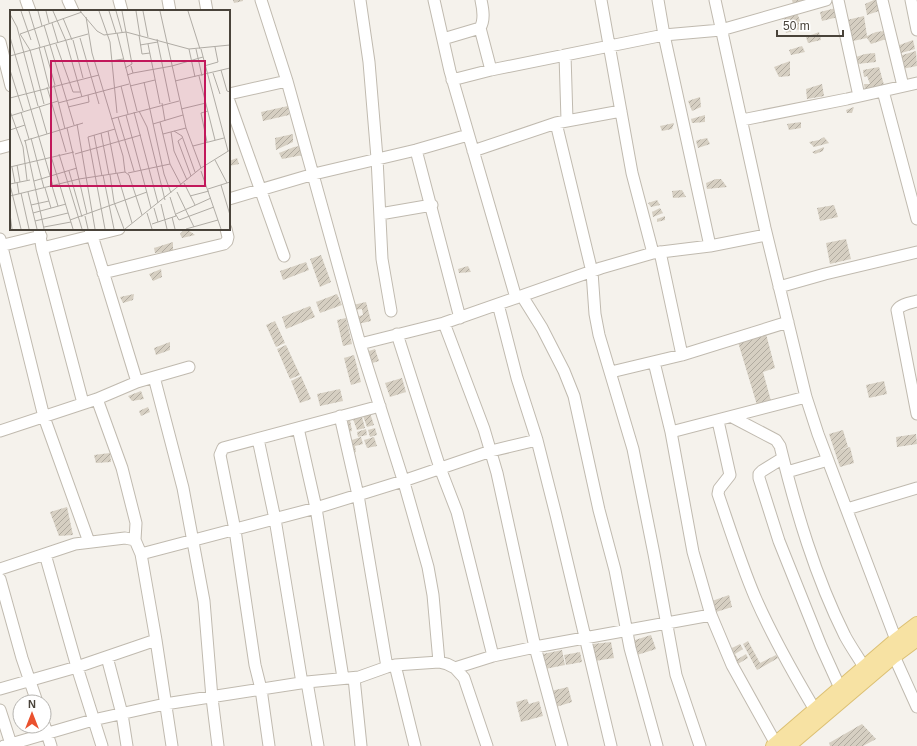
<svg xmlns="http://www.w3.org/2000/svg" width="917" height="746" font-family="Helvetica,sans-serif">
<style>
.building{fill:url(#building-hatch)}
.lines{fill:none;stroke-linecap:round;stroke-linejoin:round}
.minor-casing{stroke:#c0baaf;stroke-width:13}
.major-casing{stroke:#dcc073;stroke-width:16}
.minor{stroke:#fff;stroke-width:11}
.major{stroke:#f7e2a3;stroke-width:14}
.inset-road{fill:none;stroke:#b0aca5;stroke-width:1}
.view{fill:#c2185b;fill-opacity:0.15;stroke:#c2185b;stroke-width:2}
.inset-edge{fill:none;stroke:#49433a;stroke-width:2}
</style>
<defs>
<pattern id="building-hatch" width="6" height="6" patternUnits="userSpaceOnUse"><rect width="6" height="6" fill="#d6cfc2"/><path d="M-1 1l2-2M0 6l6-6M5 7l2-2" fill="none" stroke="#b0aa9f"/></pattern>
</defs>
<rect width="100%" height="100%" fill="#f5f2ec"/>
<path class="building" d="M233 0H243V1L234 3Z
M792 0H806L793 4Z
M874 0H878L879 11 867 15 865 4Z
M836 8 838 17 822 21 820 12Z
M797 13 803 28 786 33 782 18Z
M864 16 867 36 876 32 884 31 886 39 871 44 867 38 853 41 847 20Z
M819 32 821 40 808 43 806 37Z
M913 40 915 49 898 54 897 46Z
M802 46 805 52 791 55 789 50Z
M916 51 917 66 902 69 899 56Z
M875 53 876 62 857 64 856 57 865 54Z
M790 61V76L779 77 774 67Z
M879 67 884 85 865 91 864 84H870L867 76 864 77 863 70Z
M822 84 824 96 807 99 806 89Z
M700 97 701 107 692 111 688 101Z
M288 106 289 115 263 121 261 112Z
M854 107 852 113H847L846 110Z
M705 115V122L692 123 691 119Z
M801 122V128L789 130 787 124Z
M674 123 672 129 662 131 660 126Z
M293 134V142L276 150 275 138Z
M824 137 829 143 814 147 809 142 819 140Z
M707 138 710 144 698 148 696 141 698 140Z
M300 146 303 155 282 159 279 153 294 147Z
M824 147 823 151 815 154 812 152Z
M237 158 239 164 229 166V161Z
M716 179H721L727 187 707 189 706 183Z
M682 190 686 197 673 198 672 191Z
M657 200 660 205 651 207 648 203Z
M834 205 838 217 820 221 817 208Z
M660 208 663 213 653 217 652 212Z
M665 216V220L657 222V219Z
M184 230H188L195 235 182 238 180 234Z
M846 239 851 259 830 264 826 243Z
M173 242V251L155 253 154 248Z
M321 255 331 282 320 287 310 259Z
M306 262 309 270 283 280 280 271Z
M468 266 471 272 459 273 458 269Z
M161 269 162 277 153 281 149 274Z
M134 294 133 300 123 303 120 297Z
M337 294 342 305 320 313 316 302Z
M366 302 371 321 358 324 356 317 363 315 362 309 355 310 353 305Z
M310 306 315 317 286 329 282 317Z
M346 318 352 344 343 346 337 320Z
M275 321 285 343 276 347 266 325Z
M766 334 775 368 763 372 771 401 757 405 738 342Z
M170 342V350L156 355 154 348Z
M286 345 300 375 290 379 277 349Z
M375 349 379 361 369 364 366 352Z
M354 355 361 382 351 385 344 358Z
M301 376 311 399 300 403 291 381Z
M402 378 406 392 390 397 385 383Z
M884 381 887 394 869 398 866 385Z
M340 389 343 401 320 406 317 394Z
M141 391 144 399 132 401 128 396Z
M148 407 150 412 141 416 139 411Z
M370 413 374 425 367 427 363 416Z
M362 417 365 428 357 430 353 419Z
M350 420 352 431 348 432 345 421Z
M375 428 377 435 370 437 368 430Z
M366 429 367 435 358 437 357 432Z
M843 430 848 447 837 451 850 447 854 463 840 467 829 434Z
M916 434 917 444 897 447 896 437Z
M361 437 363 444 355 446 356 452 353 453 349 441Z
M374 437 377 446 367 448 364 440Z
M110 453 111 462 96 463 94 455Z
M67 507 73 535 59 536 50 512Z
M729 595 732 607 716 612 712 601Z
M651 635 656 649 637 655 632 641Z
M748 641 760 663 776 655 778 658 757 670 743 644Z
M611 642 614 658 595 661 593 644Z
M740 644 743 649 735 654 738 659 746 654 748 658 736 665 728 650Z
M562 650 565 665 545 669 543 654Z
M580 652 582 662 566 665 564 655Z
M568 687 572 702 556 707 551 691Z
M527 699 529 704 539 701 543 716 521 722 516 702Z
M862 724 876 739 863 746H830L829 743Z"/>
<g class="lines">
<g class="minor-casing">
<path id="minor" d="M26 0 30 11
M68 0 73 11
M119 0 122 11
M168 0 170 11
M205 0 207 11
M261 0 287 81 360 344 405 486 428 567 433 595 439 662
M360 0 369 62 377 158 382 259 391 311
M434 0 450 71 516 298
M601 0 632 173 653 253
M658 0 664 35 710 246
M715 0 765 228 806 397 818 434 896 640
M838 0 859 96
M882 0 903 86
M911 0 917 30
M443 39 480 28C485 20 483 9 481 0
M0 42 11 86
M565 55 567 120
M491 70 664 35 721 30 826 0
M452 80 491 70 480 28
M883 91 917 219
M229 94 287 81
M229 101 284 256
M742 120 847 99 917 83
M556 123 592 272 595 314 599 335 633 449 654 554 676 675 700 746
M0 148 11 145
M416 150 460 318
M473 151 556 123 621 111
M229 199 314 174 416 150 468 135
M380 214 432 205
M39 229 42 248 83 403
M90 229 137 382
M0 239 44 417 89 542
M0 246 41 236
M42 248 119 229
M660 252 682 355
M103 273 224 244 227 241 228 237 226 229
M779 287 825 274 917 252
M522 296 542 328 564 371 574 396 599 510 615 570 630 648 657 746
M917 301C910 303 901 304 897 310L917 414
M498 304 517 378 537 440 556 515 611 746
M444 323 484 429 497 473 535 647 562 746
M397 334 440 468 457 512 493 656
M360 344 444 323 601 268 653 253 710 246 766 235
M654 362 671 432 693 552 711 615 732 665 776 744
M611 372 682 355 788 322
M154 377 183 488 204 601 212 698 218 746
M97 399 122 468 136 523 135 540 141 554 156 640 172 746
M340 416 358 495 387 667
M732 417 776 440 780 446C796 511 815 576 845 636 851 647 858 657 864 667
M718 421 730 475 719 489 718 494C730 529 741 564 755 597 772 636 793 673 815 710
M298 428 316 508 343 678
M0 431 97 399 137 382 189 367
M671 432 806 397
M258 439 275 519 302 683
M783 458 762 471 759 474V478L779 541 821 646 840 688
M787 472 828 460
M847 509 917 488
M45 554 77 667 102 746
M141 554 316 508 403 481 491 451 537 440
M0 569 75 544 125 538 135 540
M0 579 22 658 37 702
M894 656 917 707
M107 657 122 714 127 746
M395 665 415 746
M455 668 493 656 535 647 711 615
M354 678 361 746
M307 682 318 746
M0 689 77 667 156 640
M0 710 11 744
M44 724 51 746
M4 746 93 720 165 704 307 682 359 677 387 667 395 665 439 662 447 664 455 668 464 678 487 746
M269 746 261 689 255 665 235 530 220 455 223 448 380 406"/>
</g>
<g class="major-casing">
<path id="major" d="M773 746 896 640 917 624
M788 746 894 656 917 639"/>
</g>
<use href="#minor" class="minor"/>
<use href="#major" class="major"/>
</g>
<g transform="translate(10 10)">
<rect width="220" height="220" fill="#f5f2ec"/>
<path class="inset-road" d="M11 1 21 30M19 1 30 37M28 1 32 16M36 1 39 13M43 1 56 31 72 87M70 1 87 21 94 25 116 22 179 39 220 35M89 1 100 32 107 103M99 1 106 23M106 1 112 22M112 1 122 54 115 58M126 1 130 26M133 1 138 27M150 1 176 118 191 158M178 1 190 39M0 4 7 17 28 96M76 7 82 43 113 146 115 162M53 8 62 30M42 13 48 33M34 15 64 115M107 23 127 101M10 24 20 40 34 94M10 24 72 2M129 25 132 44 140 43M0 27 43 176M70 28 89 94M147 29 160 92M63 30 73 68M46 34 63 82H70M138 34 150 94M130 35 148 32M34 36 45 75M29 37 39 77M179 39 185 67M186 39 192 66M191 39 218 141M0 46 78 24M101 51 113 49M194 56 208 52 205 37M0 60 13 101M211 60 217 81 220 82M123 63 162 56 193 47M203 63 210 84M117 65 123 63 121 56M189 66 205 130M165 71 220 58M134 72 154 164 161 183M44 75 55 119M111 76 118 104M120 76 145 70M37 77 56 142M0 88 89 65M48 93 119 74M152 93 155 111M29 96 37 124M58 97 79 92 78 85M171 99 196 93M0 101 13 137 17 170M129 101 137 117 155 190M11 102 19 129M124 102 148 193M116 105 141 198M0 106 48 91M108 107 124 161M101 109 169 91M150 112 160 154 171 175M67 114 85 219M143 114 173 105M57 118 77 204M0 120 15 115M98 121 106 163M164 121 172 126 185 162M161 122 164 141 177 170M91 123 99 165M153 124 176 118M84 125 92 166M21 128 34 178M172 128 168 131 181 166M15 130 34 219M14 131 73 113M197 132 191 103 198 101M183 136 214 128M49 144 72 219M65 144 131 125M41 146 63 219M205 150 217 173M7 155 10 172M0 157 64 142M2 157 5 173M59 161 72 207M191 161 211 219M107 163 122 213M118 163 160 154M93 165 104 219M100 165 104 192 114 219M24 171 67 158M7 172 9 184M174 173 185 195M0 174 20 170M0 175 11 219M211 175 220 205M42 176 48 196M35 178 41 198M198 179 220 172M18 182 27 219M167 182 184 217M11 183 19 219M0 186 69 169 115 162 119 165 132 205M180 186 199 181M151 194 157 219M21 195 39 191M144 198 148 212M23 203 56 194M137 203 142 219M0 204 2 219M166 204 201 188M166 205 169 210 204 197M75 206 78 219M162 207 165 219M60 210 137 182M25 211 58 203M142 214 166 206 160 187M34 217 61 212M95 219 78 127 105 119M115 219 191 158 220 140M176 219 208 210"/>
<path class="view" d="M41 51H195V176H41Z"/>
<rect width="220" height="220" class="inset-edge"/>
</g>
<g transform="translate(32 714)"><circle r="19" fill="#ffffff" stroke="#b6b4b0"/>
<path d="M0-3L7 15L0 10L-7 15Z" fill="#ea512e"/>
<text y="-6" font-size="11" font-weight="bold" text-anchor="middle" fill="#49433a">N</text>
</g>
<path d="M777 30v6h66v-6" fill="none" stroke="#49433a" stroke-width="2"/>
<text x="783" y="30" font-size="12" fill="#49433a" stroke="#ffffff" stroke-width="3" paint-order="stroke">50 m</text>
</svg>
